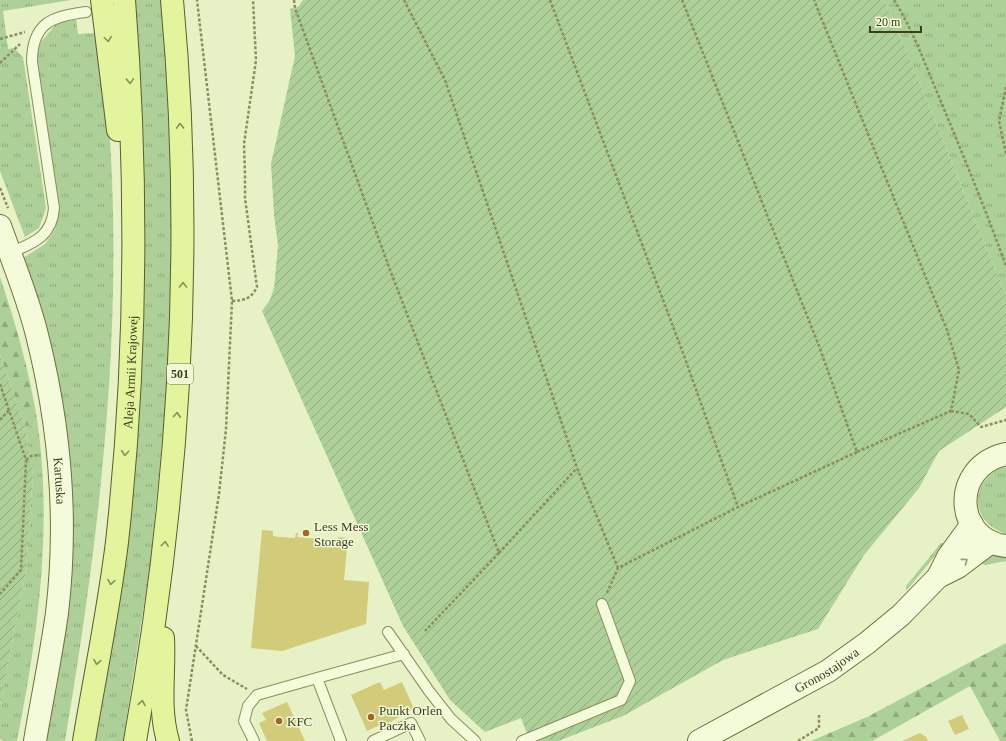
<svg xmlns="http://www.w3.org/2000/svg" width="1006" height="741" font-family="Georgia,serif">
<style>
.grass{fill:url(#grass-tufts)}
.forest{fill:url(#forest-firs)}
.garden{fill:url(#garden-furrows)}
.building{fill:#d1cb7a}
.lines{fill:none;stroke-linecap:round;stroke-linejoin:round}
.lane-casing{stroke:#8b8e5a;stroke-width:12}
.secondary-casing{stroke:#6e703e;stroke-width:24}
.primary-casing{stroke:#5b5b2f;stroke-width:24}
.path{stroke:#8b8e5a;stroke-width:2.5;stroke-dasharray:3 2;stroke-linecap:butt}
.lane{stroke:#f3fbda;stroke-width:10}
.secondary{stroke:#f3fbda;stroke-width:22}
.primary{stroke:#e2f59d;stroke-width:22}
.oneway{stroke:#879058}
.oneway2{stroke:#989c7c}
.poi-dot{fill:#a06527;stroke:#f0f8d6;stroke-width:1.5}
.labels{text-anchor:middle;dominant-baseline:central;stroke-width:3;stroke-linejoin:round;paint-order:stroke}
.shield{fill:#f0f8d6;stroke:#737556;stroke-width:1}
.shield-label{font-size:12px;font-weight:bold;fill:#3d3d1f}
.street-label{font-size:13px;fill:#3d3d1f;stroke:#f0f8d6}
.poi-label{font-size:13px;fill:#3d3d1f;stroke:#f0f8d6;text-anchor:start}
</style>
<defs>
<pattern id="grass-tufts" width="24" height="20" patternUnits="userSpaceOnUse"><rect width="24" height="20" fill="#add099"/><path d="M3 7l-1-3M5 7V3M7 7l1-3M15 17l-1-3M17 17v-4M19 17l1-3" fill="none" stroke="#8eaa7c"/></pattern>
<pattern id="forest-firs" width="22" height="20" patternUnits="userSpaceOnUse"><rect width="22" height="20" fill="#add099"/><path d="M5 1l3.5 6h-7zM16 11l3.5 6h-7z" fill="#8eaa7c"/></pattern>
<pattern id="garden-furrows" width="10" height="10" patternUnits="userSpaceOnUse"><rect width="10" height="10" fill="#add099"/><path d="M-1 1l2-2M0 10L10 0M9 11l2-2" fill="none" stroke="#8eaa7c"/></pattern>
</defs>
<rect width="100%" height="100%" fill="#e7f1c6"/>
<path class="grass" d="M0 0H71L3 11 8 49 14 48 23 57 46 208 39 228 25 237 0 171Z
M134 0H162L166 48 174 244 166 401 150 566 123 741H96L126 562 140 402 143 244Z
M884 0H1006V296L915 71Z
M76 19 78 34 97 33C101 59 105 85 108 111 125 322 100 533 65 741H45C57 661 75 579 73 498 70 419 42 334 23 258L45 244 55 230 59 209 36 58 41 42 56 24Z
M37 419C53 527 38 635 17 741H3L0 739V705L26 570 33 475 25 426 33 425Z
M1002 467H1006V534C970 522 968 483 1002 467Z
M941 543 945 544 906 591V586Z
M997 554H1006V561L985 565 979 562 988 555Z"/>
<path class="forest" d="M0 277C16 324 29 370 37 419L33 425 25 426 0 355Z
M1006 643V741H1000L970 686 872 741H811L867 717Z"/>
<path class="garden" d="M303 0H884L915 71 1006 296V407L939 451 919 488 864 555 818 629 723 660 623 716 558 741H530L521 718 485 732 450 700 403 626 262 311 270 300 274 288 278 246 274 215 271 164 295 56 290 9 298 7Z
M0 355 25 426 33 475 26 570 0 705Z"/>
<path class="building" d="M262 530 273 531V536L279 537 295 538 296 533H298L297 537 338 541V537L348 538 344 580 369 582 366 624 282 651 251 648Z
M380 682 384 690 402 682 414 709 385 725 384 723 367 731 351 695Z
M287 702 305 741H267L259 723 266 720 262 713Z
M962 715 969 729 955 735 948 721Z
M920 733 926 737 928 741H902Z"/>
<g class="lines">
<g class="lane-casing">
<path id="lane" d="M10 253C33 243 52 237 54 208L32 62C32 23 52 16 86 12
M388 632 429 691 451 719 475 741
M254 741 244 721 248 706 257 695 317 678
M341 741 317 678 404 654
M373 741 411 723 420 741
M522 741 621 700 630 681 602 604"/>
</g>
<g class="secondary-casing">
<g id="secondary">
<path id="s1" d="M0 226C13 262 28 298 37 335 60 426 68 520 57 613 51 656 42 699 35 741"/>
<path d="M1006 454C949 467 955 541 1006 546"/>
<path d="M938 577 948 557 972 524"/>
<path id="s2" d="M699 741 828 671 867 643 901 615 938 577 958 567 991 542"/>
</g>
</g>
<g class="primary-casing">
<g id="primary">
<path d="M102 0 118 130"/>
<path d="M163 638C165 672 158 707 168 741"/>
<path id="s3" d="M84 741C95 675 109 608 117 542 137 361 138 181 124 0"/>
<path d="M135 741C179 497 195 248 172 0"/>
</g>
</g>
<path class="path" d="M294 0 295 8 390 270 499 553 425 631
M404 0 445 80 577 468 618 568
M550 0 683 353 738 507
M682 0 819 346 857 452 951 411 959 370 947 330 814 0
M894 0C911 27 922 56 934 85 959 145 984 205 1006 266
M0 39 25 32
M0 63 20 44
M1006 87 999 121 1006 154
M0 188 8 208
M232 301C245 300 251 299 257 287L245 198V176L244 144 256 60 253 0
M0 384 26 460 21 570 0 594
M951 411 969 414 981 427 1006 420
M0 420 9 410
M26 460 31 456 40 455
M499 553 577 468
M607 593 618 568 738 507 857 452
M196 646 223 675 247 689
M192 741 186 710 219 494 226 429 232 301 197 0
M798 741 819 728V715"/>
<use href="#lane" class="lane"/>
<use href="#secondary" class="secondary"/>
<use href="#primary" class="primary"/>
</g>
<defs><path id="oneway-chevron" d="M-2-3.5L2.5 0L-2 3.5" fill="none" stroke-width="1.6" stroke-linecap="round" stroke-linejoin="round"/></defs>
<g class="oneway">
<use href="#oneway-chevron" transform="translate(108 39) rotate(82)"/>
<use href="#oneway-chevron" transform="translate(130 81) rotate(88)"/>
<use href="#oneway-chevron" transform="translate(180 126) rotate(-92)"/>
<use href="#oneway-chevron" transform="translate(183 285) rotate(-89)"/>
<use href="#oneway-chevron" transform="translate(177 415) rotate(-86)"/>
<use href="#oneway-chevron" transform="translate(125 453) rotate(95)"/>
<use href="#oneway-chevron" transform="translate(165 544) rotate(-84)"/>
<use href="#oneway-chevron" transform="translate(111 582) rotate(99)"/>
<use href="#oneway-chevron" transform="translate(97 662) rotate(100)"/>
<use href="#oneway-chevron" transform="translate(142 703) rotate(-80)"/>
</g>
<use class="oneway2" href="#oneway-chevron" transform="translate(965 561) rotate(-37)"/>
<g class="poi-dot">
<circle cx="306" cy="533" r="4"/>
<circle cx="371" cy="717" r="4"/>
<circle cx="279" cy="721" r="4"/>
</g>
<g class="labels">
<rect class="shield" x="167" y="364" width="26" height="20" rx="3"/>
<g class="shield-label">
<text x="180" y="374">501</text>
</g>
<g class="street-label">
<text stroke="none"><textPath href="#s3" startOffset="372">Aleja Armii Krajowej</textPath></text>
<text stroke="none"><textPath href="#s1" startOffset="263">Kartuska</textPath></text>
<text stroke="none"><textPath href="#s2" startOffset="146">Gronostajowa</textPath></text>
</g>
<g class="poi-label">
<text x="314" y="526">Less Mess<tspan x="314" dy="15">Storage</tspan></text>
<text x="379" y="710">Punkt Orlen<tspan x="379" dy="15">Paczka</tspan></text>
<text x="287" y="721">KFC</text>
</g>
</g>
<path d="M870 26v6h51v-6" fill="none" stroke="#3d3d1f" stroke-width="2"/>
<text x="876" y="26" font-size="12" fill="#3d3d1f" stroke="#f0f8d6" stroke-width="3" paint-order="stroke">20 m</text>
</svg>
